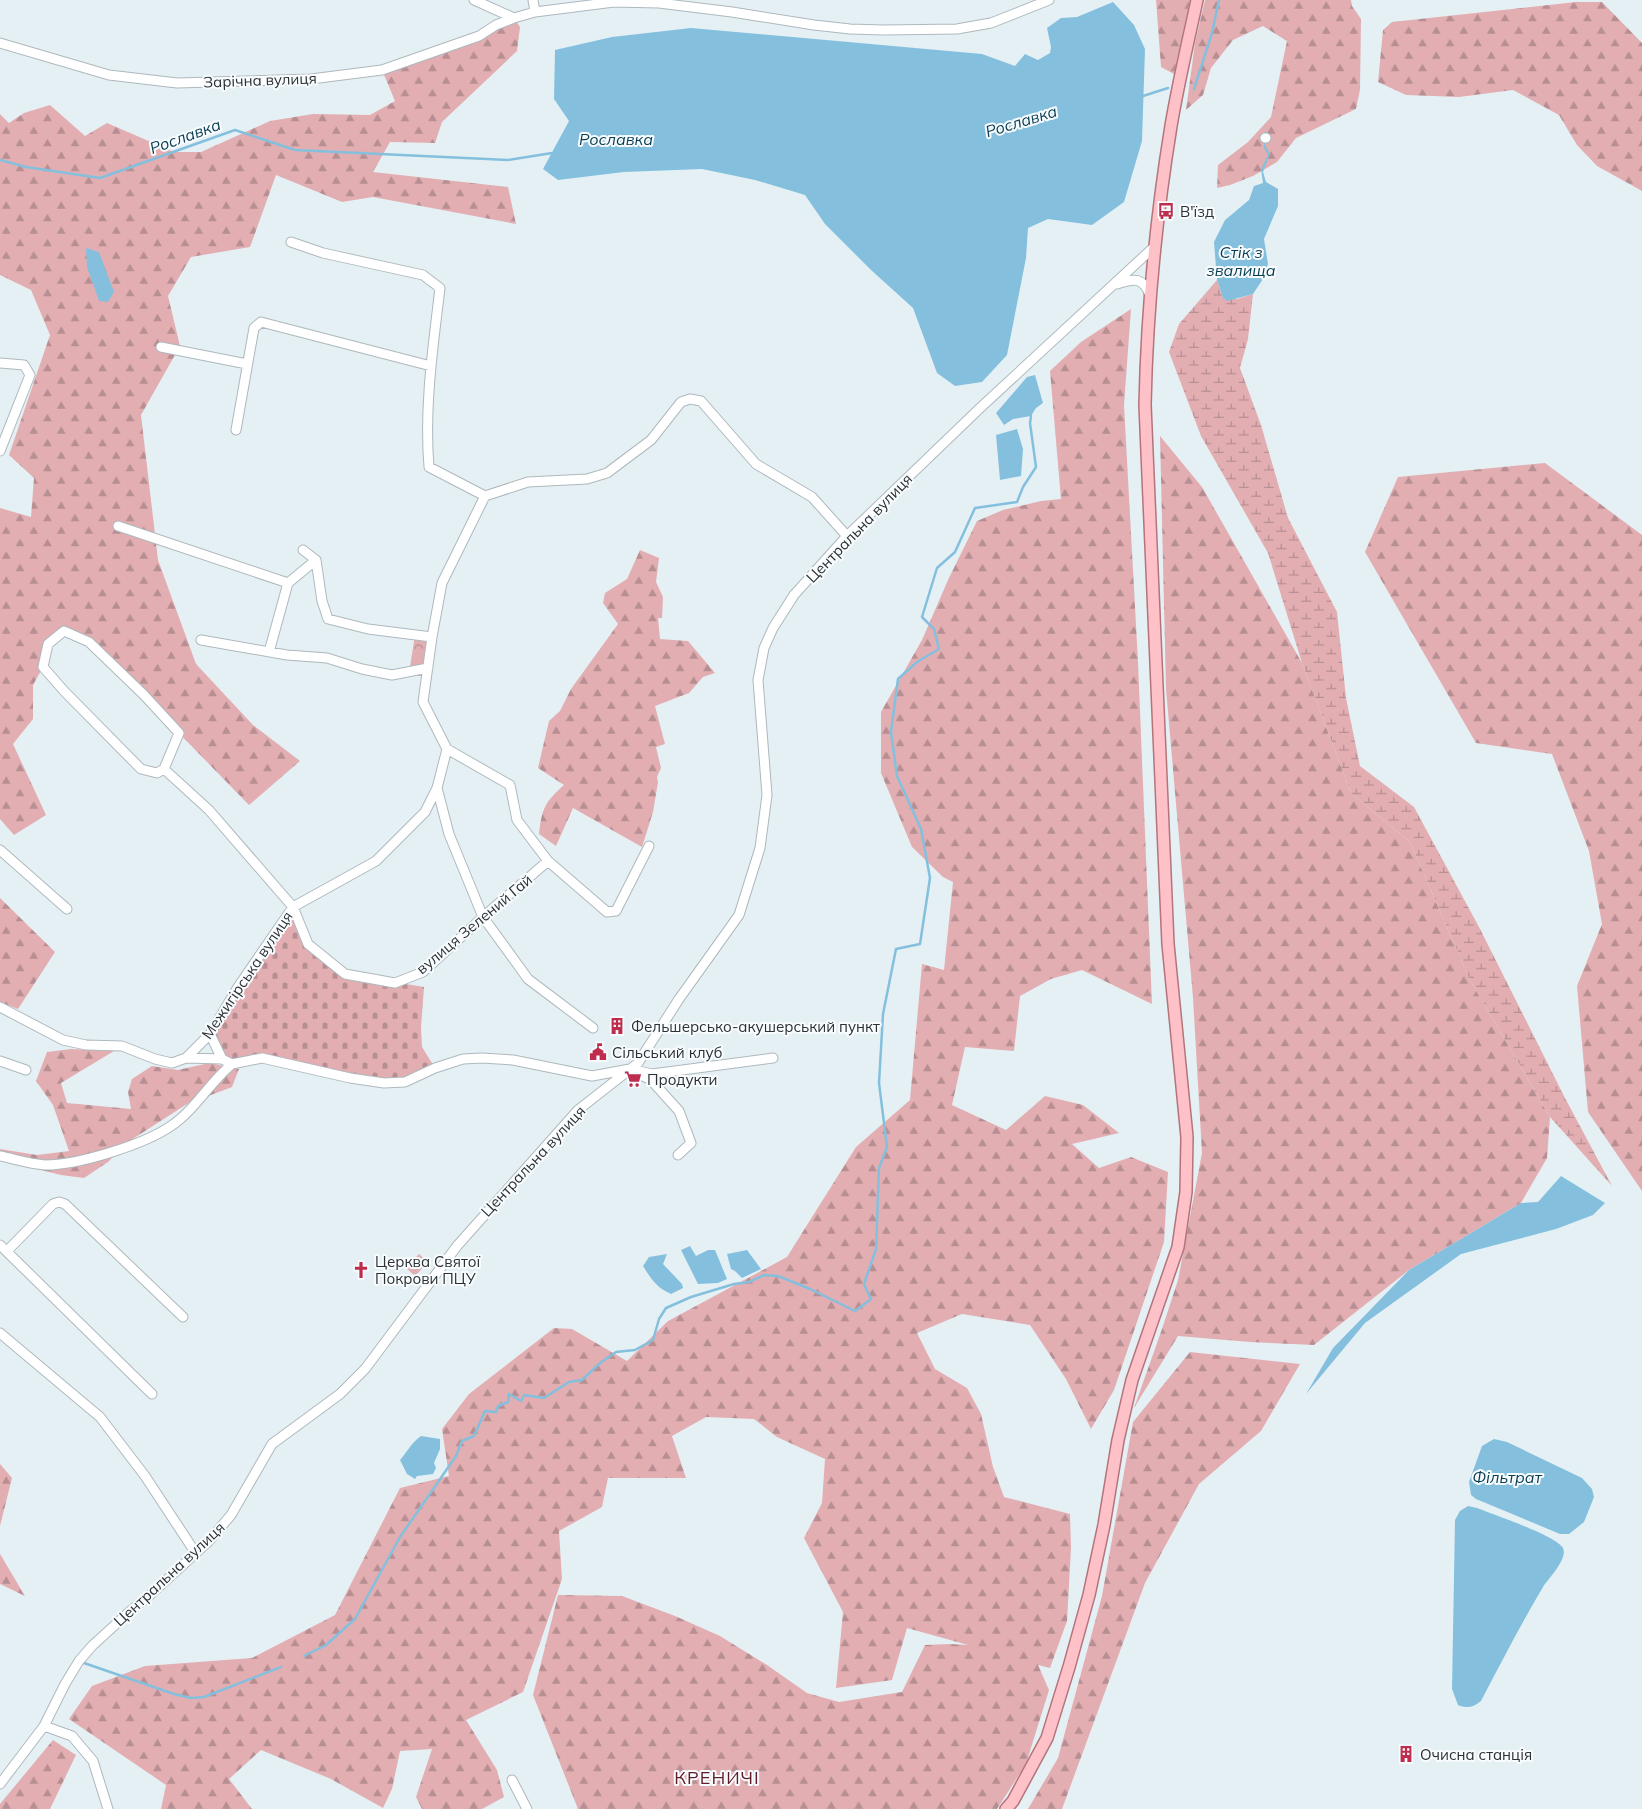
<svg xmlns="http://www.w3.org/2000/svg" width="1642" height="1809" font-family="Mulish,sans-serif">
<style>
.forest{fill:url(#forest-firs)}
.wetland{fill:url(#wetland-marsh)}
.cemetery{fill:url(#cemetery-stones)}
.park{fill:url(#park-crowns)}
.water{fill:#84c0de}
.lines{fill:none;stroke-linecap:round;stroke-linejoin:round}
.stream{stroke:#84c0de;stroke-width:2.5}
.minor-casing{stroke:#aeb8bd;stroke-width:11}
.major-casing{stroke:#b3747b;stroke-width:14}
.minor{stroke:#fff;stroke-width:9}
.major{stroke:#fdc1c7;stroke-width:11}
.labels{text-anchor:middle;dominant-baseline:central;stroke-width:4;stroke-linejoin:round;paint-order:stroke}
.street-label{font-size:15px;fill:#2c3032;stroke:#f8fcfe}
.poi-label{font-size:15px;fill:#2c3032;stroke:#f8fcfe;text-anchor:start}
.water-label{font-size:16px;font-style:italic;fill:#083d52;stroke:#f8fcfe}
.quarter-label{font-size:18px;letter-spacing:1px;fill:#621c29;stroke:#f8fcfe}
</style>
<defs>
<pattern id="forest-firs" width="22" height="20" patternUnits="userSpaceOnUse" patternTransform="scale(1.25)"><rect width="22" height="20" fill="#e2aeb2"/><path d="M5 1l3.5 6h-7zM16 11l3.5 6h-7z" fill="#b78e91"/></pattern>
<pattern id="wetland-marsh" width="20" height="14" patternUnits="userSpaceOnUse" patternTransform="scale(1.25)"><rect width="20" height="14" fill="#e2aeb2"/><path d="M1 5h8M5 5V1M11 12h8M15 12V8" fill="none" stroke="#b78e91"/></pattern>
<pattern id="cemetery-stones" width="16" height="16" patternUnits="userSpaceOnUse" patternTransform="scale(1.25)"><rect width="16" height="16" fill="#e2aeb2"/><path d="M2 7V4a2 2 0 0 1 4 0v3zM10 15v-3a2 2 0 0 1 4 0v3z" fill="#b78e91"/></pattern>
<pattern id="park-crowns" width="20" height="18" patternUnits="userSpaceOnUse" patternTransform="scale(1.25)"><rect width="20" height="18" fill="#e2aeb2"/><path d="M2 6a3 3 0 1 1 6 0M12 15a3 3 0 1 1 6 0" fill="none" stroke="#b78e91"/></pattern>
</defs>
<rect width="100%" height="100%" fill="#e5f0f5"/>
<path class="forest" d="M1156 0H1190L1174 74 1161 67Z
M1205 0H1351L1352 6 1361 19 1360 90 1356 109 1296 138 1277 162 1253 176 1230 185 1217 188 1218 165 1248 142 1271 117 1287 41 1263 26 1233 40 1211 68 1203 95 1186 110 1195 43Z
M1576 2H1602L1642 43V191L1597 166 1577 145 1559 115 1513 90 1459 97 1406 95 1378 82 1383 30 1392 22Z
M514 18 520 27 517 51 442 122 435 143 390 142 373 172 508 187 516 224 373 197 342 202 276 175 250 247 191 257 168 296 180 346 141 415 158 560 196 664 253 725 300 761 249 805 90 642 64 631 48 644 43 667 33 685V719L13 744 46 815 14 835 0 819V508L31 517 34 478 9 455 50 335 31 290 0 275V114L9 123 24 113 50 105 85 136 107 123 174 152H201L270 121 313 114 370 115 395 101 382 70Z
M1131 309 1124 405 1138 662 1152 1004 1082 970 1051 979 1020 996 1014 1051 965 1047 952 1105 1006 1130 1045 1096 1083 1105 1119 1133 1072 1144 1099 1168 1131 1157 1168 1172 1164 1242 1114 1390 1091 1429 1066 1379 1030 1325 962 1314 917 1333 935 1369 967 1388 981 1414 993 1467 1004 1497 1070 1514 1071 1548 1067 1621 1050 1668 1038 1665 1049 1690 1026 1764 997 1809H578L533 1695 558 1595 622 1596 675 1616 720 1636 767 1665 807 1693 839 1702 902 1692 925 1645 950 1644 968 1645 907 1628 892 1680 836 1688 843 1612 804 1538 822 1503 825 1459 777 1437 754 1419 706 1417 672 1436 686 1478H608L602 1507 559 1531 562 1579 523 1692 466 1720 497 1770 504 1797 482 1809H422L416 1797 432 1749 400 1751 392 1789 383 1808 331 1779 261 1750 229 1779 252 1809H161L166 1785 69 1719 92 1686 145 1666 252 1658 335 1615 400 1488 449 1476 442 1429 469 1394 554 1328 572 1329 627 1361 668 1321 787 1257 856 1147 910 1100 922 964 944 970 953 882 943 877 912 847 881 773V712L922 640 948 580 977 521 1003 510 1041 501 1061 499 1050 371 1081 342Z
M1160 436 1202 487 1302 663 1351 793 1410 842 1469 978 1550 1117 1547 1158 1521 1203 1409 1270 1314 1345 1250 1342 1178 1336 1134 1408 1162 1329 1178 1280 1202 1153 1193 998 1166 689Z
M1545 463 1642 535V1191L1588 1112 1577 986 1602 924 1589 851 1552 754 1476 743 1365 552 1398 477Z
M640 550 659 558 656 582 663 597 662 618H658L660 639 688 641 715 673 703 677 689 693 655 706 665 744 656 747 661 768 657 777 658 782 653 812 642 847 573 808 556 846 539 834C542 808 545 802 564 785L538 768 549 721 560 711 571 689 618 624 603 603 605 593 627 579Z
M0 898 55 952 18 1009 0 1002Z
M71 1049 114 1051 61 1083 67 1103 131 1109 128 1092 132 1079 152 1066 178 1070 209 1063 239 1069 232 1087 187 1104 128 1142 108 1162 84 1178 61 1175 0 1160V1149L37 1155 69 1151 53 1105 36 1081 47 1052Z
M1190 1352 1300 1364 1261 1431 1199 1484 1145 1583 1062 1809H1028L1058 1758 1102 1596 1133 1422Z
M0 1464 12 1478 0 1526Z
M0 1554 25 1596 0 1584Z
M53 1740 76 1755 50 1809H0V1804Z"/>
<path class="wetland" d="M1217 280 1223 298 1237 299 1253 294 1248 339 1240 368 1261 425 1288 518 1337 612 1346 698 1360 766 1414 807 1479 927 1565 1098 1612 1186 1550 1117 1469 978 1410 842 1351 793 1302 663 1268 553 1201 436 1169 352 1179 324Z"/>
<path class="cemetery" d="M293 907 308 944 345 974 424 987 421 1028 422 1047 435 1068 405 1082 384 1083 262 1058 240 1062 222 1059 210 1034Z"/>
<path class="park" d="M415 635 432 637 428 668 409 673Z
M419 1254 428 1262 415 1276 406 1268Z"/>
<path class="water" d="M1113 2 1134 25 1145 49 1142 141 1124 202 1092 225 1048 219 1028 228 1026 258 1007 355 982 382 955 386 937 373 913 308 871 270 825 224 805 195 755 180 702 169 624 172 558 180 543 169 569 121 554 99 555 50 612 37 691 28 982 54 1015 66 1025 54 1038 60 1050 53 1051 47 1047 28 1061 18 1077 17Z
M1264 132H1268L1265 145 1270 154 1263 172 1266 182 1278 189V206L1264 239 1268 264 1263 279 1253 294 1227 301 1223 298 1217 280 1214 242 1225 220 1249 200 1254 186 1263 183 1261 169 1268 155 1264 148Z
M86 248 99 252 114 292 108 302 99 301 87 267Z
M1035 375 1043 403 1036 408 1031 416 1013 419 1004 425 996 413 1027 377Z
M1017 429 1023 449 1021 476 1000 480 996 435Z
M1561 1176 1605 1203 1593 1215 1556 1229 1461 1254 1365 1323 1306 1394 1333 1348 1409 1270 1521 1203 1538 1202Z
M690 1246 696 1256 708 1250H715L727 1279 718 1283 698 1284 681 1250Z
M747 1250 761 1269 742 1278 735 1271 731 1269 727 1254Z
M667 1254 663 1264 682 1284 683 1288 671 1294C657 1288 651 1279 643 1266L649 1257Z
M421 1436 440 1439V1449L434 1463 436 1468 433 1474 417 1476 415 1479 407 1474 400 1460C407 1452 412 1442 421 1436Z
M1494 1439 1507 1442 1582 1478 1592 1489 1594 1497 1584 1522 1569 1534H1560L1476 1499 1471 1495 1469 1482 1482 1446Z
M1468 1506 1477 1508C1492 1514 1557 1536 1563 1548 1568 1559 1549 1578 1543 1587 1521 1624 1501 1663 1481 1701 1474 1707 1467 1709 1458 1705L1452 1689 1455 1520 1460 1511Z"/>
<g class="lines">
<path class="stream" d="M1194 89 1212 33 1219 0
M1143 96 1168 88
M0 160 26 167 100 178 235 130 295 150 508 160 552 153
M304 1656 326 1645 355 1619 400 1537 456 1456 462 1441 474 1436 485 1411 496 1412 498 1406 508 1402 509 1394 521 1401 524 1395 544 1398 569 1382 582 1380 600 1363 616 1352 635 1350 653 1340 659 1319 666 1308 691 1297 734 1284 749 1282 764 1275 778 1276 810 1289 855 1311 871 1299 864 1284 876 1249 879 1168 887 1147 879 1083 883 1014 896 949 920 944 930 878 921 829 897 776 891 732 898 679 917 662 939 649 934 629 922 617 937 568 955 552 975 508 1017 502 1023 487 1036 467 1030 423 1031 416
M84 1663 174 1694 191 1698 204 1697 281 1667"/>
<g class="minor-casing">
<path id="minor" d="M474 0 514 18 535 12 614 2 659 3 732 12 814 25 850 29 884 30 957 29 991 23 1049 0
M533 0 535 12
M0 43 109 75 177 83 311 79 382 70 479 36 496 25 514 18
M1265 138H1266
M291 242 323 253 423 275 440 288C433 347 424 408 429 467L485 496
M1117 284C1134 278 1143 277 1150 295
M161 347 247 364
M0 363 24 365 30 375 0 451
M236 430 254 328 261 322 431 366
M118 526 288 583 316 560
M303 550 316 560 322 601 328 619 368 629 432 637
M201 640 287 655 327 658 362 669 392 675 428 668
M269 652 288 583
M447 749 510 785 517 820 548 861 607 912 616 911 649 846
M164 769 157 773 141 769 64 691 43 667 48 644 64 631 89 642 144 695 179 733 164 769 209 810 293 907 308 944 345 974 395 983 423 972 483 917 548 861
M437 788 449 834 483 917 528 979 593 1028
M0 850 67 909
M0 1007 63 1040 86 1045 122 1046 155 1059 172 1063 186 1058 222 1059
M210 1034 222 1059 232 1064 262 1058 350 1078 384 1083 405 1082 435 1068 463 1059 482 1058 513 1060 592 1076 630 1069 652 1074 773 1058
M186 1058 210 1034 238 987 293 907 376 861 425 812 437 788 447 749 423 702 432 637 442 583 485 496 528 482 587 479 607 473 651 440 681 402 690 399 701 401 756 464 812 497 847 536
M0 1061 26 1070
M641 1075 651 1080 679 1111 691 1143 678 1155
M0 1156C15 1159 29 1164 45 1165 78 1165 143 1145 171 1126 195 1110 210 1082 232 1064
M0 1245 152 1394
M7 1251 53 1204 59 1202 65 1204 183 1317
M0 1333 100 1417 145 1476 195 1552
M44 1726 72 1736 93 1761 108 1809
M512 1780 527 1809
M0 1784 44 1726 65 1684 79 1661 92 1646 128 1613 150 1595 209 1541 231 1515 272 1444 340 1394 365 1369 457 1246 578 1110 638 1063 679 999 739 915 760 848 767 795 758 680 764 648 773 628 794 595 847 536 979 409 1154 247"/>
</g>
<g class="major-casing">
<path id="major" d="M1006 1809 1013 1801 1047 1738 1069 1667 1089 1595 1104 1525 1118 1440 1132 1380 1178 1247 1186 1192 1187 1137 1168 944 1145 405C1147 311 1156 218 1171 126 1178 84 1188 42 1197 0"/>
</g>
<use href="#minor" class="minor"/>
<use href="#major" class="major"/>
</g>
<defs>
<g id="bus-bare" transform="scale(1.35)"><path d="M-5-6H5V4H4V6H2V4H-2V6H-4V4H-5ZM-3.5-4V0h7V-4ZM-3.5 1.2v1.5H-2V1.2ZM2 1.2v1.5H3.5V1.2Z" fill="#be2d4d" stroke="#f8fcfe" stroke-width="2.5" paint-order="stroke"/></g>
<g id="building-bare" transform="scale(1.35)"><path d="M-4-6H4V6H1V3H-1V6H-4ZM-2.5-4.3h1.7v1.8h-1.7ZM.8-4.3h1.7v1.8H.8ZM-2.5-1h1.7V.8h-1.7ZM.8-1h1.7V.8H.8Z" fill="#be2d4d" stroke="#f8fcfe" stroke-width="2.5" paint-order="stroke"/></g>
<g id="civic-bare" transform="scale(1.35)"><path d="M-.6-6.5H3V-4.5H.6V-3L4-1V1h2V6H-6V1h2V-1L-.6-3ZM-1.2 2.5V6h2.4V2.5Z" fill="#be2d4d" stroke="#f8fcfe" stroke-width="2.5" paint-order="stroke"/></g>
<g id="supermarket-bare" transform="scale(1.35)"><path d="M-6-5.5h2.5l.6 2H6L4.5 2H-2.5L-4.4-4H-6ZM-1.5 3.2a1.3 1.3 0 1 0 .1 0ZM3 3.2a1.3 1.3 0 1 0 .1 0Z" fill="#be2d4d" stroke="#f8fcfe" stroke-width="2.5" paint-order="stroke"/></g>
<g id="church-bare" transform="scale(1.35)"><path d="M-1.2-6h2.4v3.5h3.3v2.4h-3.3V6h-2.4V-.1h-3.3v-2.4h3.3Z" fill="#be2d4d" stroke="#f8fcfe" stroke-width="2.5" paint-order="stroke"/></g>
</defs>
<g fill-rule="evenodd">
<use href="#bus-bare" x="1166" y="211"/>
<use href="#building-bare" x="617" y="1026"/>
<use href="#civic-bare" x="598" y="1052"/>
<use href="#supermarket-bare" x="633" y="1079"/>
<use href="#church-bare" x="361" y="1270"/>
<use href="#building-bare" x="1406" y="1754"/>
</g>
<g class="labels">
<g class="street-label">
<text transform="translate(260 80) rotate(-2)">Зарічна вулиця</text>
<text transform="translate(859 528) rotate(-46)">Центральна вулиця</text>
<text transform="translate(474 924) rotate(-40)">вулиця Зелений Гай</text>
<text transform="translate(247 975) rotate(-56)">Межигірська вулиця</text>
<text transform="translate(533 1161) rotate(-47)">Центральна вулиця</text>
<text transform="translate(169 1574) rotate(-43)">Центральна вулиця</text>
</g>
<g class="poi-label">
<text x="1180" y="211">В'їзд</text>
<text x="631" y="1026">Фельшерсько-акушерський пункт</text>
<text x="612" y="1052">Сільський клуб</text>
<text x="647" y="1079">Продукти</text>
<text x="375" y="1261">Церква Святої<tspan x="375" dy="17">Покрови ПЦУ</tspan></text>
<text x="1420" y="1754">Очисна станція</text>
</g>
<g class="water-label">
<text transform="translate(1021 121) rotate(-17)">Рославка</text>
<text transform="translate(185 136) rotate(-20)">Рославка</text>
<text x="616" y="139">Рославка</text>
<text x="1241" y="252">Стік з<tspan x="1241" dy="18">звалища</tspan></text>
<text x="1507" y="1477">Фільтрат</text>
</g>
<g class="quarter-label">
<text x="717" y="1777">КРЕНИЧІ</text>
</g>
</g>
</svg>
